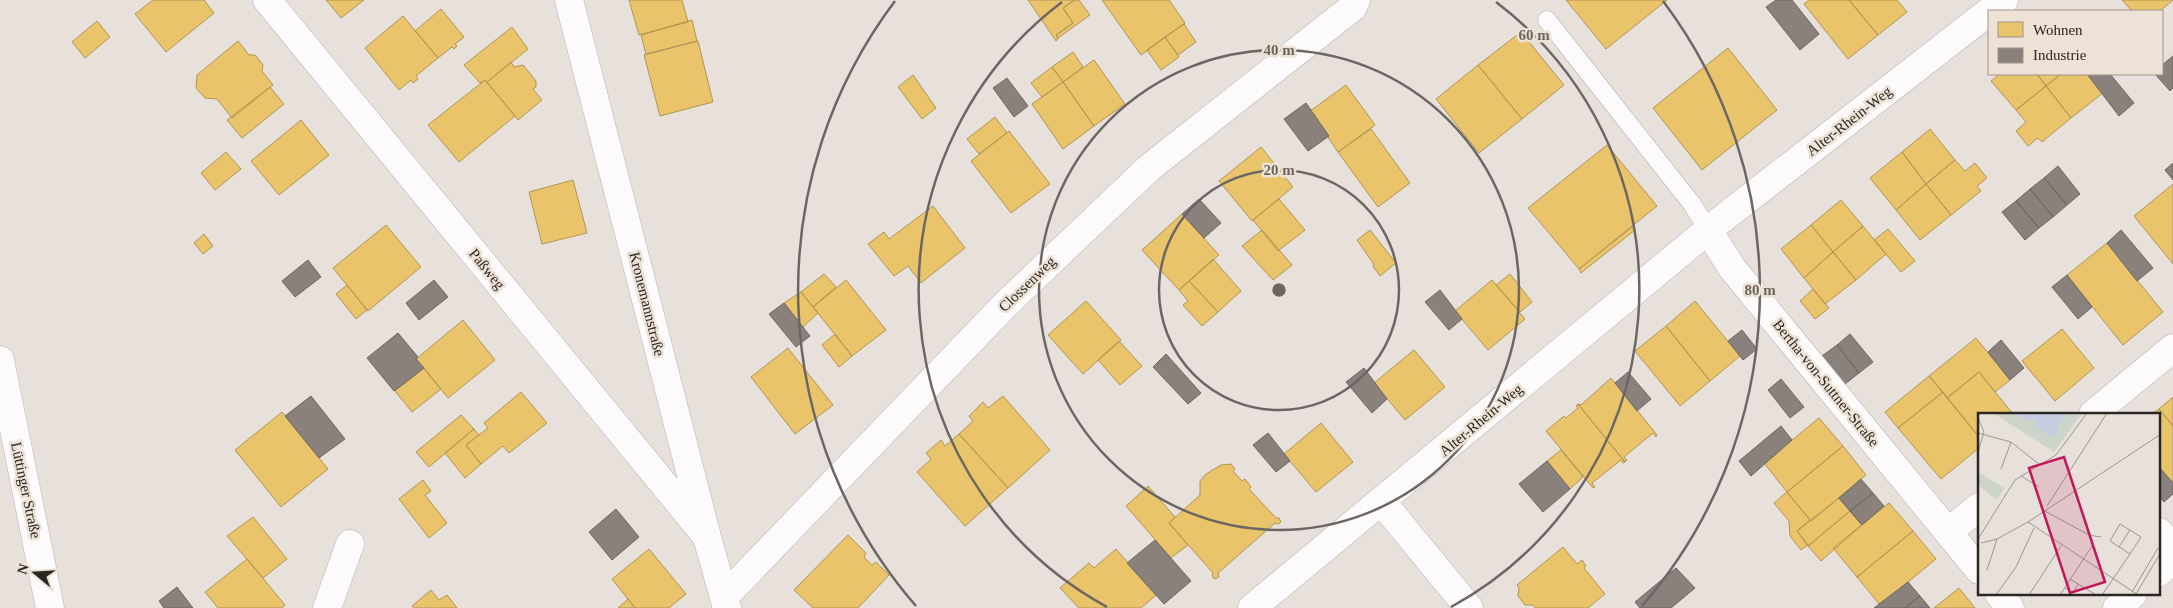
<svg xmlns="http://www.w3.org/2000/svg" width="2173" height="608" font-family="'Times New Roman',serif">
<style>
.homes{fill:#e9c46a;stroke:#b09554}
.industry{fill:#8a817c;stroke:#6d6661}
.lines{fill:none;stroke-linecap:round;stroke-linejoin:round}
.lane-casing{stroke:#b8b2ad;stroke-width:19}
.street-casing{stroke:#b8b2ad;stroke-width:29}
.lane{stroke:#fcfafa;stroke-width:18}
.street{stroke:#fcfafa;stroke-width:28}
.ring{fill:none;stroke:#6c6762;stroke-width:2.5}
.labels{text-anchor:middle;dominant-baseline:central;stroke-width:5;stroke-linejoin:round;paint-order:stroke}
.street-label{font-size:15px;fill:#2a2621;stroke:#eee1d5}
.inset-road{fill:none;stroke:#9c9691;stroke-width:1}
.view{fill:#c2185b;fill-opacity:0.15;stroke:#c2185b;stroke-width:2.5}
.inset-edge{fill:none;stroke:#2a2621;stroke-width:2.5}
.centre{fill:#6c6762;stroke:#eee1d5;stroke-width:2.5}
.ring-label{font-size:15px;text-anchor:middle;font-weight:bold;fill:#6c6762;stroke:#eee1d5;stroke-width:5;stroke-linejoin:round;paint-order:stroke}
</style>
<rect width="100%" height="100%" fill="#e8e1db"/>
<path class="homes" d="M153 0H204L214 13 166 52 135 14Z
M326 0H364L341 18Z
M629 0H682L688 22 639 35Z
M1028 0H1075L1063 8 1073 23 1056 35 1058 39 1056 41Z
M1075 0H1079L1090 15 1058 38 1056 35 1073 23 1063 8Z
M1102 0H1169L1185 23 1141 55Z
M1566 0H1667L1606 49Z
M1809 0H1849L1878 35 1848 59 1804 4Z
M1849 0H1897L1907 12 1878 35Z
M2122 0H2173L2160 11H2132Z
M441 9 464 37 455 44 457 46 454 49 452 47 438 58 415 31Z
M403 16 438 58 416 76 418 79 413 83 411 80 399 90 365 48Z
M692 20 697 41 646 54 641 35Z
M97 21 110 37 85 58 72 42Z
M1184 24 1196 42 1178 55 1165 37Z
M512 27 528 49 487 82 485 80 480 83 464 65Z
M1521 32 1564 85 1522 119 1478 65Z
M1165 37 1179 57 1161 70 1147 50Z
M238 41 249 55H255L263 65 262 71 273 85 232 118 217 99 205 98 196 88 197 75Z
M698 41 713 102 660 116 644 55Z
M1728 48 1777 110 1702 170 1653 108Z
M1073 52 1083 67 1063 82 1052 67Z
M1094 60 1125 104 1094 126 1063 82Z
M511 62 514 67 523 65 536 81V87L533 89 542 100 518 120 487 82Z
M1478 65 1522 119 1479 153 1436 99Z
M1052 67 1063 82 1042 97 1031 83Z
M2000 74H2037L2046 86 2016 110 1991 81Z
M2037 74H2061L2046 86Z
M2061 74H2087L2103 93 2071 118 2046 86Z
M913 75 936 108 922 119 898 87Z
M485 80 515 116 459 162 428 125Z
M1063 82 1094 126 1063 149 1032 104Z
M1346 85 1375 125 1338 152 1310 111Z
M2046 86 2071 118 2042 142 2038 138 2028 146 2016 131 2026 122 2016 110Z
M270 87 284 104 242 138 227 120Z
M995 117 1007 133 979 154 967 139Z
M301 120 329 155 279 195 251 161Z
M1371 129 1410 183 1378 207 1338 152Z
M1930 129 1955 160 1926 184 1902 152Z
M1009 131 1050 184 1011 213 971 161Z
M1607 145 1657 206 1579 269 1528 208Z
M1261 147 1293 187 1252 221 1219 181Z
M226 152 241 169 215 190 201 173Z
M1902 152 1926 184 1896 210 1870 178Z
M1955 160 1965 171 1975 163 1987 178 1977 186 1981 191 1951 215 1926 184Z
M573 180 587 233 542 244 529 192Z
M1926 184 1951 215 1920 240 1896 210Z
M2173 184V264L2134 216Z
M1279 199 1305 230 1278 251 1253 220Z
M1841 200 1863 226 1833 252 1811 225Z
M933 206 965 248 921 283 908 266 894 276 868 244 884 232 889 239Z
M1182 214 1219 255 1179 290 1142 250Z
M386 225 421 267 368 311 333 268Z
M1811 225 1833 252 1804 278 1781 249Z
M1863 226 1886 254 1856 280 1833 252Z
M1632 227 1635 230 1581 273 1579 269Z
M1888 229 1915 261 1901 272 1874 240Z
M1262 230 1292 265 1273 280 1242 246Z
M1370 230 1396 263 1380 276 1374 268 1373 263 1357 240Z
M204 234 213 246 203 254 194 243Z
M2107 243 2163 312 2123 345 2067 275Z
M1833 252 1856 280 1825 304 1804 278Z
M1213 259 1241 291 1218 312 1189 281Z
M824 274 836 287 813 307 801 292Z
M1510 274 1532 302 1520 312 1496 285Z
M846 280 886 330 852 356 813 307Z
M1492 280 1525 319 1488 350 1455 311Z
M1189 281 1218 312 1202 326 1183 305 1188 301 1179 290Z
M347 285 367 310 356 319 336 294Z
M1813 289 1829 308 1815 319 1800 301Z
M801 292 818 313 803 327 784 303Z
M1086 301 1121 340 1083 374 1048 335Z
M1695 301 1740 356 1710 381 1666 326Z
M463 320 495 360 448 398 416 359Z
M1666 326 1710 381 1680 406 1635 351Z
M2062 329 2094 368 2055 401 2022 361Z
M835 334 852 356 839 367 822 345Z
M1976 338 2010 380 1995 392 1979 372 1947 398 1929 376Z
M1119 341 1142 366 1120 385 1098 360Z
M788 348 833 405 795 434 751 377Z
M1414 350 1445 387 1405 420 1374 383Z
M424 368 441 389 412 412 395 391Z
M1979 372 2013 414H1979V437L1947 398Z
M1929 376 1943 392 1898 428 1885 412Z
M1611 378 1657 435 1656 437 1653 433 1624 457 1627 460 1625 462 1578 404 1581 405Z
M521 392 547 423 509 453 503 446 481 464 466 445 488 428 484 423Z
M1943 392 1979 437V448L1941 479 1898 428Z
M1003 396 1050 450 1008 488 959 434 973 421 969 416 983 402 988 408Z
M2173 397V426L2159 409Z
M1578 404 1625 462 1623 463 1621 460 1592 483 1595 487 1593 488 1546 431 1564 416 1566 418 1578 408 1576 406Z
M2159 409 2173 426V483L2159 467V414H2152Z
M282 412 328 469 281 507 235 450Z
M461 415 474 429 429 467 416 452Z
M1819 418 1843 446 1787 492 1764 463Z
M1321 423 1353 462 1316 492 1284 454Z
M474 429 479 435 466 445 481 464 465 478 445 453Z
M959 434 1008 488 965 526 917 472 931 459 926 453 941 440 945 446Z
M1843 446 1866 475 1811 521 1787 492Z
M1561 450 1583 477 1570 489 1547 461Z
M1231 464 1235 469 1233 471 1242 481 1245 479 1251 487 1249 489 1276 518H1279L1281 522 1279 524 1275 523 1218 573 1219 577 1214 579 1212 575 1213 573 1169 523 1200 495V481L1206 474 1221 465Z
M423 480 431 491 425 495 447 523 429 538 399 499Z
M1148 486 1175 517 1169 523 1188 545 1171 558 1126 506Z
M1787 492 1810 520 1797 531 1808 545 1801 550 1790 536 1789 521 1774 503Z
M1839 498 1850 511 1808 546 1797 531Z
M1889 503 1913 531 1857 577 1833 548Z
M1850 511 1862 525 1821 561 1808 546Z
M253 517 287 559 263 578 227 536Z
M1913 531 1936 559 1880 605 1857 577Z
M848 535 866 553 864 557 872 565 876 562 889 575 858 608H813L794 590Z
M1563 547 1577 564 1582 560 1586 566 1584 568 1605 594 1588 608H1535L1533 605H1525L1518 596 1519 588 1517 585Z
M649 549 686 594 669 608H635L612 579Z
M1116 549 1156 595 1141 608H1079L1060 588 1089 563 1094 568Z
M247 559 285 605 282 608H218L205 592Z
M1959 588 1975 608H1934Z
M431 590 439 600 447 595 457 608H414L412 606Z
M628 599 635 608H618Z"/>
<path class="industry" d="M1776 0H1792L1819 34 1800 50 1766 7Z
M2173 56V88L2170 91 2155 74H2162V65Z
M2087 74H2110L2134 103 2119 116Z
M1007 78 1028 106 1014 117 993 88Z
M1306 103 1329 136 1308 151 1284 119Z
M2173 163V180L2165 170Z
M2058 166 2080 194 2067 205 2044 178Z
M2044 178 2067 205 2053 217 2030 189Z
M2030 189 2053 217 2039 228 2016 201Z
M1199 199 1221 223 1204 238 1182 214Z
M2016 201 2039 228 2025 240 2002 212Z
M2121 230 2153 268 2137 281 2107 243Z
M308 260 321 277 295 297 282 281Z
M2067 275 2092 307 2078 319 2052 287Z
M434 280 448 297 419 320 406 303Z
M1440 290 1462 319 1449 330 1425 302Z
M784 303 810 336 796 347 769 314Z
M1742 330 1757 349 1743 360 1728 341Z
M398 333 418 357 416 359 424 368 394 391 367 358Z
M1850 334 1873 362 1859 373 1837 345Z
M2001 340 2024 368 2010 380 1988 352Z
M1837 345 1859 373 1845 384 1822 356Z
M1166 354 1201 393 1188 404 1153 367Z
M1364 368 1387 399 1372 413 1346 382Z
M1628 372 1651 399 1637 411 1615 383Z
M1781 379 1804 407 1790 418 1768 390Z
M311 396 345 439 319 458 285 416Z
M1781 426 1792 440 1751 476 1739 461Z
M1268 433 1290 461 1276 472 1253 445Z
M1547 461 1570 489 1543 512 1519 484Z
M2159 467 2173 483V494L2164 502 2159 496Z
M1861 479 1873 493 1850 511 1839 498Z
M1873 493 1884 506 1862 525 1850 511Z
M616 509 639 537 612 560 589 532Z
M1155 540 1191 581 1164 604 1127 563Z
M1676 568 1695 588 1671 608H1640L1635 602Z
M1908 582 1920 596 1905 608H1874Z
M177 587 193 608H164L159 601Z
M1920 596 1930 608H1905Z"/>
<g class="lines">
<g class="lane-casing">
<path id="lane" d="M1547 20 1692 204 1708 230"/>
</g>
<g class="street-casing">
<path id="street" d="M267 0 707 537
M569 0 707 537 727 608
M1708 230 1732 268 1979 570
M0 360 50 608
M2093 414 2173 348
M1382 502 1469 608
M1948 532 1979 507
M2159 532 2173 549
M2159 572 2173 560
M1999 594 2010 608
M724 597 1007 303 1149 168 1353 7 1356 0
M327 608 350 544
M1252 608 1708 230 2004 0
M2117 608 2133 594"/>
</g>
<use href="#lane" class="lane"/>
<use href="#street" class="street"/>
</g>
<g class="ring">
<circle cx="1279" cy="290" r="120"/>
<circle cx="1279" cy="290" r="240"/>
<path d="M1107 607A361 361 0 0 1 1062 2M1496 2A361 361 0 0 1 1451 607"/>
<path d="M916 606A481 481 0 0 1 895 1M1663 1A481 481 0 0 1 1642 606"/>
</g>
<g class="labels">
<g class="street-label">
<text transform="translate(1849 121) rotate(-38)">Alter-Rhein-Weg</text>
<text transform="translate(487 269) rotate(51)">Paßweg</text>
<text transform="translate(1027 284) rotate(-44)">Clossenweg</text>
<text transform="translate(647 304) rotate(76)">Kronemannstraße</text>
<text transform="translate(1826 383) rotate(51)">Bertha-von-Suttner-Straße</text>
<text transform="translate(1481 420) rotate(-40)">Alter-Rhein-Weg</text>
<text transform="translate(26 490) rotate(78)">Lüttinger Straße</text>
</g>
</g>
<g transform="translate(1978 413)">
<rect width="182" height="182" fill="#e8e1db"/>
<path d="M15 0H104L76 39ZM2 60 26 75 19 87 0 72Z" fill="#cdd4c9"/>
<path d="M37 0H89L80 13V21L73 25 58 13 57 6 49 8Z" fill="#c5cee1"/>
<path class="inset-road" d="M0 5 6 19 0 39M0 20 33 29 62 52M23 56 33 29M43 63 61 74M69 93 129 0M65 97 111 122 123 124M50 109 160 182M0 126 37 67 78 42 109 0M3 130 19 126 50 109 183 21M141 134 152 117M9 157 19 126M92 166 118 182M87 175 95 180 100 171M154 179 180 135M158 181 183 139M18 182 38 154 56 115M51 182 83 133M82 182 114 133M124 182 152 141 163 124 142 111 132 128 152 141"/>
<path class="view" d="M86 44 127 169 92 180 51 55Z"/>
<rect width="182" height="182" class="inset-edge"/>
</g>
<circle cx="1279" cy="290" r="8" class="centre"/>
<g class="ring-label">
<text x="1534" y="40">60 m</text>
<text x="1279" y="55">40 m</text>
<text x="1279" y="175">20 m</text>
<text x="1760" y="295">80 m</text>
</g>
<rect x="1988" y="10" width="175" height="65" fill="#eee1d5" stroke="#a0968d"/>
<rect x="1998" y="22" width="25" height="15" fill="#e9c46a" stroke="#a0968d"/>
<text x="2033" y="35" font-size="15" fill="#2a2621">Wohnen</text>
<rect x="1998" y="48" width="25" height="15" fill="#8a817c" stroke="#a0968d"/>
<text x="2033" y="60" font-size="15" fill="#2a2621">Industrie</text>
<g transform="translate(35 573) rotate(288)" stroke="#eee1d5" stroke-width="4" paint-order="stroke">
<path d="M0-4L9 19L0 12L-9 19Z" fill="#2a2621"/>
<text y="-8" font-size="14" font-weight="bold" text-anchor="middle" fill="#2a2621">N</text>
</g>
</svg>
